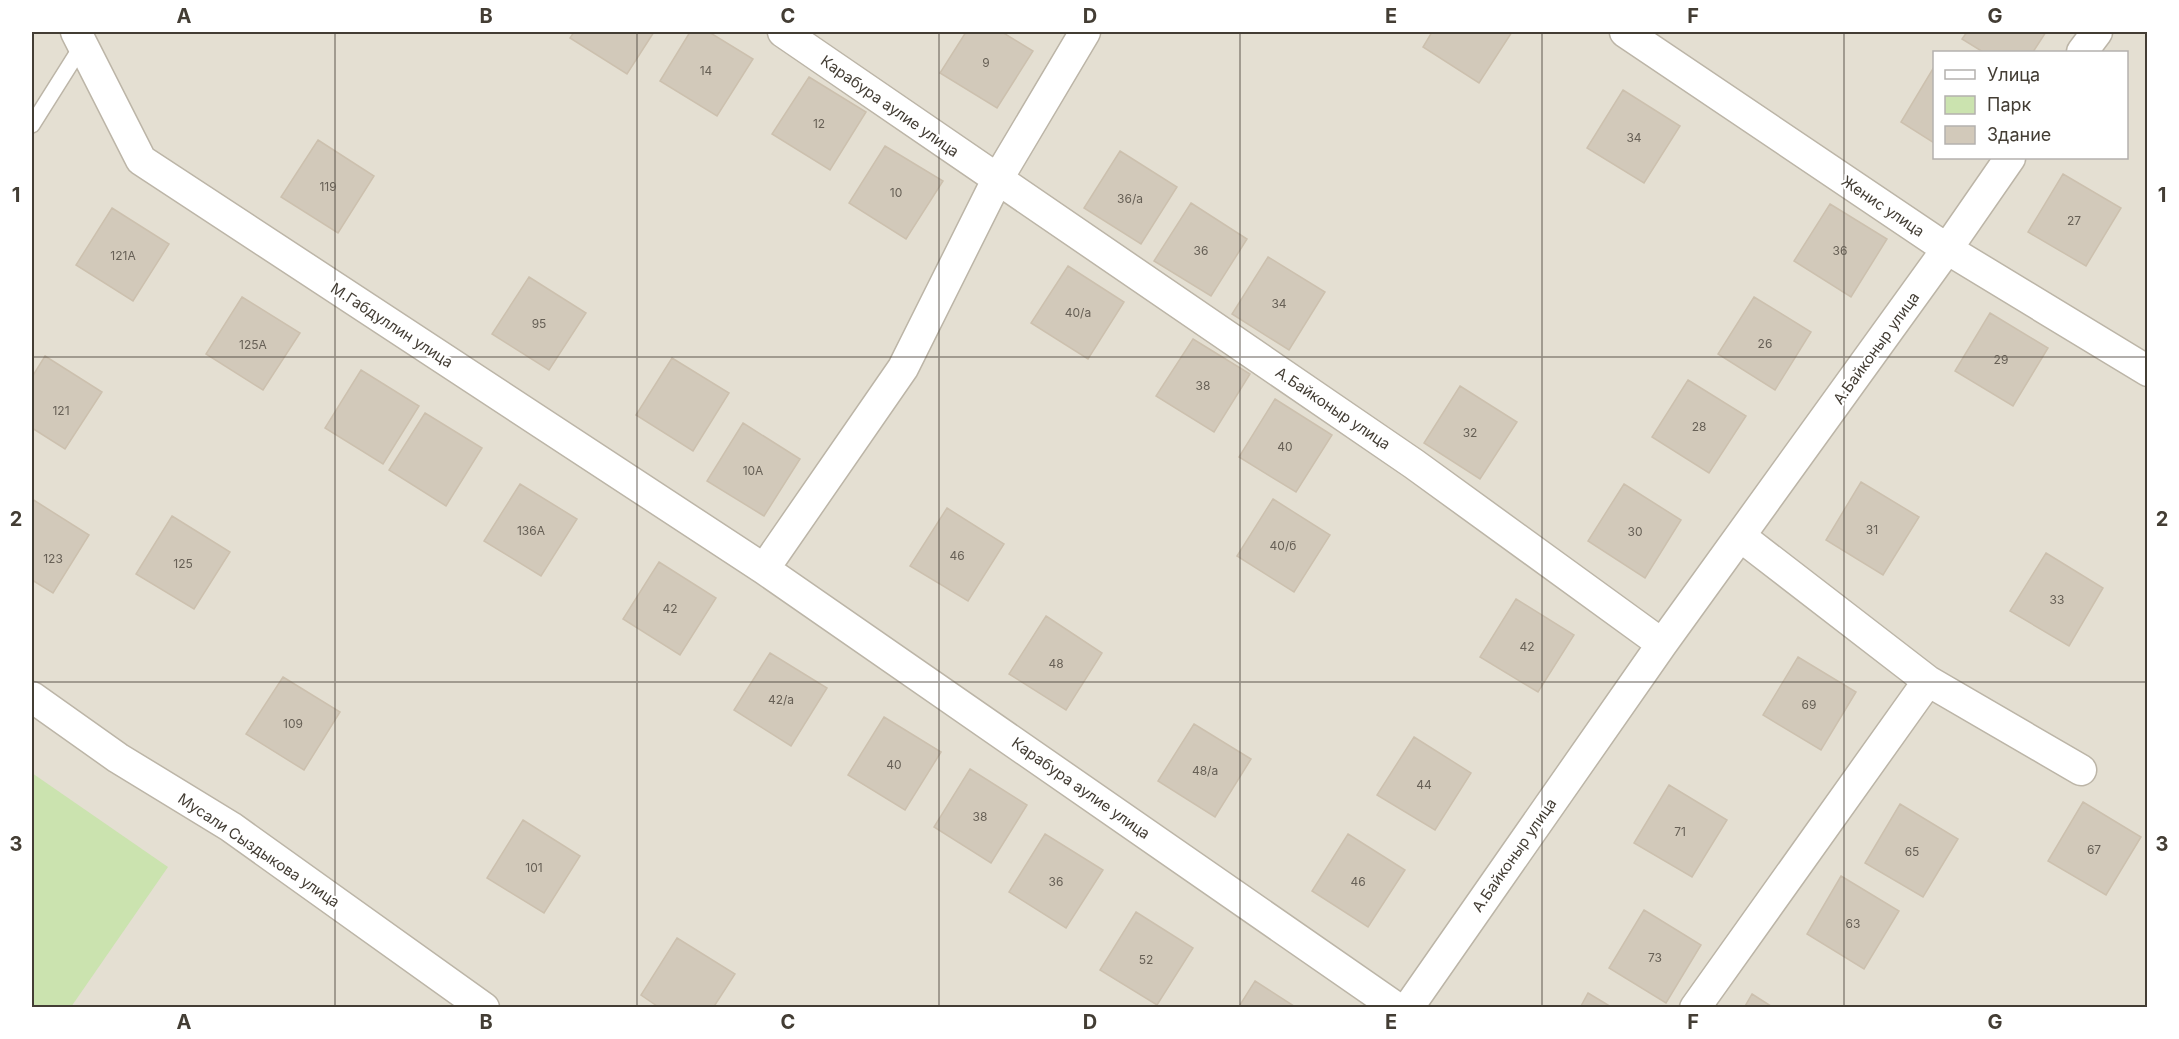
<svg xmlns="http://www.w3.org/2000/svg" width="2179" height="1039" font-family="Inter,sans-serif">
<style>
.residential{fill:#e4dfd2;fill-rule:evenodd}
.green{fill:#cbe3af}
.building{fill:#d2c9ba;stroke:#ccc0ae;stroke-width:1.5}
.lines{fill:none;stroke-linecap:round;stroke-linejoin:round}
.lane-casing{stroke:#bcb5a7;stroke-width:18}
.street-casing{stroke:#bcb5a7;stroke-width:33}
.lane{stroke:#fff;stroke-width:15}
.street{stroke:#fff;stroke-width:30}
.grid{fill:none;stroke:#433d34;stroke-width:1.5;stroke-opacity:0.55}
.labels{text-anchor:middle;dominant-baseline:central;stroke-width:4.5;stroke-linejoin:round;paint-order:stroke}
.number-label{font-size:12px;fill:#676056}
.street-label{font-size:15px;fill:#433d34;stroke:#fff}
.neatline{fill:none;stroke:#433d34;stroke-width:2}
.grid-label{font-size:20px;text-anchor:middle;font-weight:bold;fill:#433d34}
</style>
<rect width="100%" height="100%" fill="#f1ede4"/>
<path class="residential" d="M32 32H2147V1007H32ZM1934 52H2126V158H1934Z"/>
<path class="green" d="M32 773 168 867 71 1007H32Z"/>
<path class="building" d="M574 32H654L627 74 570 38Z
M690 32H709L753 59 717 116 660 81Z
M966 32H1002L1033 51 997 108 940 73Z
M1432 32H1512L1479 83 1423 47Z
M1967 32H2046L2033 52H1983L1962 39Z
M1934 67V143L1901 122Z
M809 77 866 112 830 170 772 134Z
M1623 90 1680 126 1644 183 1587 148Z
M318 140 374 176 338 233 281 197Z
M885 146 943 181 906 239 849 203Z
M1120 151 1177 187 1141 244 1084 208Z
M2063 174 2121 208 2086 266 2028 232Z
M1191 203 1247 239 1211 296 1154 261Z
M1830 204 1887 239 1851 297 1794 261Z
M112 208 169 244 133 301 76 265Z
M1268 257 1325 292 1289 350 1232 314Z
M1068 266 1124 302 1088 359 1031 323Z
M529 277 586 313 549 370 492 334Z
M242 297 300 333 263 390 206 354Z
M1754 297 1811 332 1775 390 1718 354Z
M1990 313 2048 348 2013 406 1955 371Z
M1193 339 1250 374 1214 432 1156 396Z
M45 356 102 392 65 449 32 428V377Z
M672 358 729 393 693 451 636 415Z
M361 370 419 406 383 464 325 428Z
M1688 380 1746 416 1709 473 1652 437Z
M1460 386 1517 422 1480 479 1424 443Z
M1275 399 1332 435 1296 492 1239 457Z
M425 413 482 448 446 506 389 470Z
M743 423 800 459 764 516 707 481Z
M1861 482 1919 517 1883 575 1826 540Z
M520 484 577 519 541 576 484 541Z
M1624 484 1681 520 1645 578 1588 541Z
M32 499 89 535 53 593 32 580Z
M1273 499 1330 535 1294 592 1237 556Z
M947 508 1004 544 968 601 910 566Z
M172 516 230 552 194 609 136 574Z
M2046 553 2103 588 2069 646 2010 611Z
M659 562 716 598 680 655 623 619Z
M1516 599 1574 635 1538 692 1480 657Z
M1046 616 1102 653 1066 710 1009 674Z
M770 653 827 688 791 746 734 710Z
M1798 657 1856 692 1821 750 1763 715Z
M283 677 340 712 304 770 246 734Z
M884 717 941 752 905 810 848 775Z
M1194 724 1251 759 1215 817 1158 781Z
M1414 737 1471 773 1435 830 1377 795Z
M970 769 1027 805 991 863 934 827Z
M1669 785 1727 820 1692 877 1634 843Z
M2083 802 2141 837 2106 895 2048 861Z
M1900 804 1958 839 1923 897 1865 863Z
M523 820 580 856 544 913 487 878Z
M1045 834 1103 870 1066 928 1009 892Z
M1348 834 1405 870 1368 927 1312 891Z
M1841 876 1899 911 1864 969 1807 934Z
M1644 910 1701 945 1666 1003 1609 968Z
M1136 912 1193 948 1157 1005 1100 970Z
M677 938 735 974 713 1008H660L641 995Z
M1255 981 1297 1008H1238Z
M1588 993 1613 1008H1580Z
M1752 994 1774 1008H1744Z"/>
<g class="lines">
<g class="lane-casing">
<path id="lane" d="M32 125 83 44"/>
</g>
<g class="street-casing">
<path id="street" d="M76 32 141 160 764 569 1397 1008
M783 32 1414 464 1662 644
M1625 32 1947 249 2148 371
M2082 52 2097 32
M1740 536 1928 681 2081 770
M764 569 903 368 997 180 1085 32
M32 697 118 758 231 827 484 1008
M1408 1008 1662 644 1947 249 2010 158
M1695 1008 1928 681"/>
</g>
<use href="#lane" class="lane"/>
<use href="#street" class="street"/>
</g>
<path class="grid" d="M335 32V1008M637 32V1008M939 32V1008M1240 32V1008M1542 32V1008M1844 32V1008M32 357H2148M32 682H2148"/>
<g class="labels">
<g class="number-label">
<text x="986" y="62">9</text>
<text x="706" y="70">14</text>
<text x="819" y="123">12</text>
<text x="1634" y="137">34</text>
<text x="328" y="186">119</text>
<text x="896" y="192">10</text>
<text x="1130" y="198">36/a</text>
<text x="2074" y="220">27</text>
<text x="1201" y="250">36</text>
<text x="1840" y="250">36</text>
<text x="123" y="255">121А</text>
<text x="1279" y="303">34</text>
<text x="1078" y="312">40/a</text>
<text x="539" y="323">95</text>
<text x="1765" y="343">26</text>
<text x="253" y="344">125А</text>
<text x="2001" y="359">29</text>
<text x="1203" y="385">38</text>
<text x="61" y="410">121</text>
<text x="1699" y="426">28</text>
<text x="1470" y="432">32</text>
<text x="1285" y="446">40</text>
<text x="753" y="470">10А</text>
<text x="1872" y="529">31</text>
<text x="531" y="530">136А</text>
<text x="1635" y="531">30</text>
<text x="1283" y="545">40/б</text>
<text x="957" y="555">46</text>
<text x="53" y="558">123</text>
<text x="183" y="563">125</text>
<text x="2057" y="599">33</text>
<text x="670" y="608">42</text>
<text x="1527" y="646">42</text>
<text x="1056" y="663">48</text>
<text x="781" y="699">42/a</text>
<text x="1809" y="704">69</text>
<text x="293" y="723">109</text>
<text x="894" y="764">40</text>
<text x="1205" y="770">48/a</text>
<text x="1424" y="784">44</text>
<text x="980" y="816">38</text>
<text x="1680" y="831">71</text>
<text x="2094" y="849">67</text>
<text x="1912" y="851">65</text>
<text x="534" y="867">101</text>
<text x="1056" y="881">36</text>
<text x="1358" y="881">46</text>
<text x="1853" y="923">63</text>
<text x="1655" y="957">73</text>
<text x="1146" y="959">52</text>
</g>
<g class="street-label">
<text transform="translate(890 106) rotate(35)">Карабура аулие улица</text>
<text transform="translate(1883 206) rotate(34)">Женис улица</text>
<text transform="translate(392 325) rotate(33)">М.Габдуллин улица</text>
<text transform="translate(1876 348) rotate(-54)">А.Байконыр улица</text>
<text transform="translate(1333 408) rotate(34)">А.Байконыр улица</text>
<text transform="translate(1081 788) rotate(35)">Карабура аулие улица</text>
<text transform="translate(259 850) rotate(34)">Мусали Сыздыкова улица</text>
<text transform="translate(1514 855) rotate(-55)">А.Байконыр улица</text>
</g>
</g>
<rect width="2179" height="1039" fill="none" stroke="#ffffff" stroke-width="66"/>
<rect x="1933" y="51" width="195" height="108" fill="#ffffff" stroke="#b4b1ae" stroke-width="1.5"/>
<rect x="1945" y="70" width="30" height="9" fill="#ffffff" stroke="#b4b1ae" stroke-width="1.5"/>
<text x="1987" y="81" font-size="18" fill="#433d34">Улица</text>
<rect x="1945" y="96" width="30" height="18" fill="#cbe3af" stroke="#b4b1ae" stroke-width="1.5"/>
<text x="1987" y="111" font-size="18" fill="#433d34">Парк</text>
<rect x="1945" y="126" width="30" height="18" fill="#d2c9ba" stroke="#b4b1ae" stroke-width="1.5"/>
<text x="1987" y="141" font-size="18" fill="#433d34">Здание</text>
<rect x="33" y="33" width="2113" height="973" class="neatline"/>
<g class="grid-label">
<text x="184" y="23">A</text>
<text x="486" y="23">B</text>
<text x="788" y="23">C</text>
<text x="1090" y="23">D</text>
<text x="1391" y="23">E</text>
<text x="1693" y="23">F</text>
<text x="1995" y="23">G</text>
<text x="16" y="202">1</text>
<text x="2162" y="202">1</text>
<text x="16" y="526">2</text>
<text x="2162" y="526">2</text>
<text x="16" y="851">3</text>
<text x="2162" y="851">3</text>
<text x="184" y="1029">A</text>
<text x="486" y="1029">B</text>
<text x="788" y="1029">C</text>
<text x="1090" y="1029">D</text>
<text x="1391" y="1029">E</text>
<text x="1693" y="1029">F</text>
<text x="1995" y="1029">G</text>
</g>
</svg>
